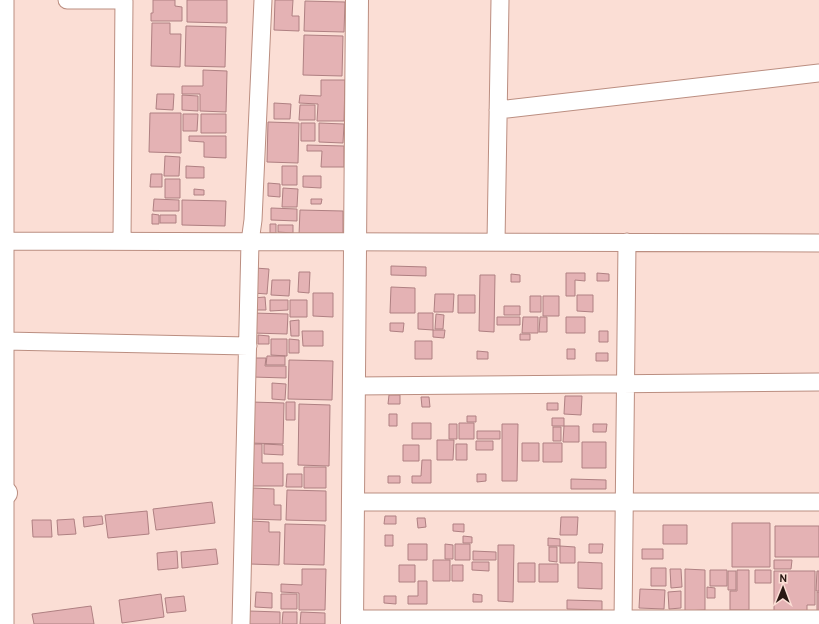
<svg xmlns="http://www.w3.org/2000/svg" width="819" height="624" font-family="Overpass,sans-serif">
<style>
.building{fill:#e4b2b4;stroke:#af8082}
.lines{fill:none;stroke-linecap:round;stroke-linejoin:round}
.street-casing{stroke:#bb8e81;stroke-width:19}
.secondary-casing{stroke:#bb8e81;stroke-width:24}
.street{stroke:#fff;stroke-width:17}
.secondary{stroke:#fff;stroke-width:22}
</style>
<rect width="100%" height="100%" fill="#fbded5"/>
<path class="building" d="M153 0H175V6L182 7V21H151V13H153Z
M187 0H227V23L187 22Z
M275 0H293L292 16H299V31L274 30Z
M305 1 345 2 344 32 304 31Z
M152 23H170V34H181L180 67 151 66Z
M186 26 226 27 225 67 185 66Z
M304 35 343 36 342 76 303 75Z
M203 70 227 71 226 112 200 111V94H182V86H203Z
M321 80H345L344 121H317L318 104 299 103 300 95 321 96Z
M157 94H174L173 110 156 109Z
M182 95 198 96V111L182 110Z
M274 103 291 104 290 119H274Z
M300 105H315V120H299Z
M150 113H181V153L149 152Z
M183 114H198L197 131H183Z
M201 114H226V133H201Z
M268 122 299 123 298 163 267 162Z
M301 123H315V141H301Z
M319 123 344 124 343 143 319 142Z
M189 136H226V158L204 157V142L189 141Z
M307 145 344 146V167H321L322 151H307Z
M165 156 180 157 179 176H164Z
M186 166 204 167V178H186Z
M282 166H297V185H282Z
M151 174H162V187H150Z
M303 176H321V188L303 187Z
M165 179H180V198H165Z
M268 183 280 184V197L268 196Z
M283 188 298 189 297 207H282Z
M194 189 204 190V195H194Z
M154 199 179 200V211H153Z
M311 199H322L321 204H311Z
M182 200 226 201 225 226 182 225Z
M271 208 297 209V221L271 220Z
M300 210 343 211V236L299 235Z
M152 214 159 215V224H152Z
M160 215H176V223H160Z
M270 224H276V233H270Z
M278 225H293V233L278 232Z
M391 266 426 267V276L391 275Z
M255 268 269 269 267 294 253 293Z
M299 272H310L309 293 298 292Z
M566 273H585V281L575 280V296H566Z
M597 273 609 274V281H597Z
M511 274 520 275V282H511Z
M480 275H495L494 332 479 331Z
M272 280H290L289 296 271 295Z
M391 287 415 288V313H390Z
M313 293H333V317L313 316Z
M435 294H454L453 312H434Z
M458 295H475V313H458Z
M577 295H593V312L577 311Z
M530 296H541V312H530Z
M543 296H559V316H543Z
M265 297 266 310H253L252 298Z
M270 300H288V310L270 311Z
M290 300H307V317H290Z
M504 306H520V315H504Z
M253 313 288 314 287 334 252 333Z
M418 313H433V330L418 329Z
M436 314 444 315 443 329H435Z
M497 317H520V325H497Z
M523 317H538V333H522Z
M540 317H547V332H539Z
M566 317H585V333H566Z
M299 320V336H291L290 321Z
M390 323H404L403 332 390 331Z
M433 330H445L444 338 433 337Z
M302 331H323V346H303Z
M599 331H608V342H599Z
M520 334H530V340H520Z
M258 335 269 336V344H258Z
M271 339H287V356L271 355Z
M289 339 299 340V353H289Z
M415 341H432V359H415Z
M567 349H575V359H567Z
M477 351 488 352V359H477Z
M596 353H608V361H596Z
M267 356H285V365H266Z
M252 358H266L265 366H286V378L252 377Z
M289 360 333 361 332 400 288 399Z
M272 383 286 384 285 400 272 399Z
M389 395H400V404H388Z
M565 396H582L581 415 564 414Z
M421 397H429L430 407H422Z
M252 402 284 403 283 444 249 443Z
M286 402H295V420H286Z
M547 403H558V410H547Z
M299 404 330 405 329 466 298 465Z
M389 414H397V426H389Z
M467 416H476V422H467Z
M552 418H564V426H552Z
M412 423H431V439H412Z
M459 423H474V439H459Z
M449 424H457V439H449Z
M502 424H518L517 481H502Z
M593 424H607L606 432H593Z
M564 426H579V442H563Z
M553 427H561V441H553Z
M477 431H500V439H477Z
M437 440H454L453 460H437Z
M476 441H493V450H476Z
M582 442H606V468H582Z
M522 443H539V461H522Z
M543 443H562V462H543Z
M252 444H262V463H283V486H251Z
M264 444 283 445V455L264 454Z
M456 444H467V460H456Z
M403 445H419V461H403Z
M422 460H431V483H412V476H421Z
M304 467H326V488H304Z
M287 474H302V487H286Z
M477 474H486V481L477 482Z
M388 476H400V483H388Z
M571 479 606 480V489H571Z
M253 488 274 489V505H281V520L250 519 252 512Z
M287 490 326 491V521L286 520Z
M212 502 215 523 156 530 153 509Z
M147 511 149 534 108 538 105 515Z
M102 516 103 524 84 527 83 517Z
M385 516H396V524H384Z
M561 517H578L577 535H560Z
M417 518H425L426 527 418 528Z
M74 519 76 534 58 535 57 520Z
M32 520H51L52 537H33Z
M251 521 269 522V532H280L279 565 250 564Z
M732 523H770V567H732Z
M285 524 325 525 324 565 284 564Z
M453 524H464V532L453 531Z
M663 525H687V544H663Z
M775 526H819V557H775Z
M385 535H393V546H385Z
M463 536 472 537V543H463Z
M548 538 560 539V546H548Z
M408 544H427V560H408Z
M445 544 453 545V559H445Z
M455 544H470V560H455Z
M589 544H603L602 553H589Z
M498 545H514L513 602 498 601Z
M560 546 575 547V563H560Z
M549 547H557V562L549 561Z
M216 549 218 564 182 568 181 552Z
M642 549H663V559H642Z
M177 551 178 568 158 570 157 553Z
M473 551 496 552V560H473Z
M433 560H450V581H433Z
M774 560H792L791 569H774Z
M472 562H489V571L472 570Z
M578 562 602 563V589L578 588Z
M518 563H535V582H518Z
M539 564H558V582H539Z
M399 565H415V582H399Z
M452 565H463V581H452Z
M651 568H666V586H651Z
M302 569H326L325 610H299V593L281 592V584L302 585Z
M670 569H681L682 587 671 588Z
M685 569 705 570V610L685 611Z
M710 570H727V586H710Z
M737 570H749V610H730V591H737Z
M755 570H771V583H755Z
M728 571H736V590H728Z
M774 571H815V605H807V613H774Z
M817 571H819V591H816Z
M418 581H427V604H408V596H418Z
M707 587 715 588V598H707Z
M640 589 665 590 664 609 639 608Z
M681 591V608L669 609 668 592Z
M256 592 272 593V608L255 607Z
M817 592H819V612H817Z
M161 594 164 617 122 623 119 600Z
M281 594H297V609H281Z
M473 594 482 595V602H473Z
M184 596 186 611 167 613 165 598Z
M384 596H396V604L384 603Z
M567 600 602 601V610L567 609Z
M91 606 94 624H34L32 614Z
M249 611 280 612V624H249Z
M283 612H297V624H282Z
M301 612 325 613V624H300Z"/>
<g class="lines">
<g class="street-casing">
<path id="street" d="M67 0H124
M498 110 819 73
M122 240 124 0
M0 241 819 243
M496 242 500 0
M5 341 248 346
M354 386 819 382
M353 502H819
M352 619H819
M5 624V0
M241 624 250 242 253 220 263 0
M623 624 627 242"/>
</g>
<g class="secondary-casing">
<path id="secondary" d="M0 493H6
M352 624 357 0"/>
</g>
<use href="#street" class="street"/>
<use href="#secondary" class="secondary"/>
</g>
<g transform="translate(783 588) rotate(1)" stroke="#fbded5" stroke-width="3" paint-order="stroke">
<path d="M0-3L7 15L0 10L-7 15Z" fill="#291813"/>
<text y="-6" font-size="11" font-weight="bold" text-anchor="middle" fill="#291813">N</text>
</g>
</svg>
